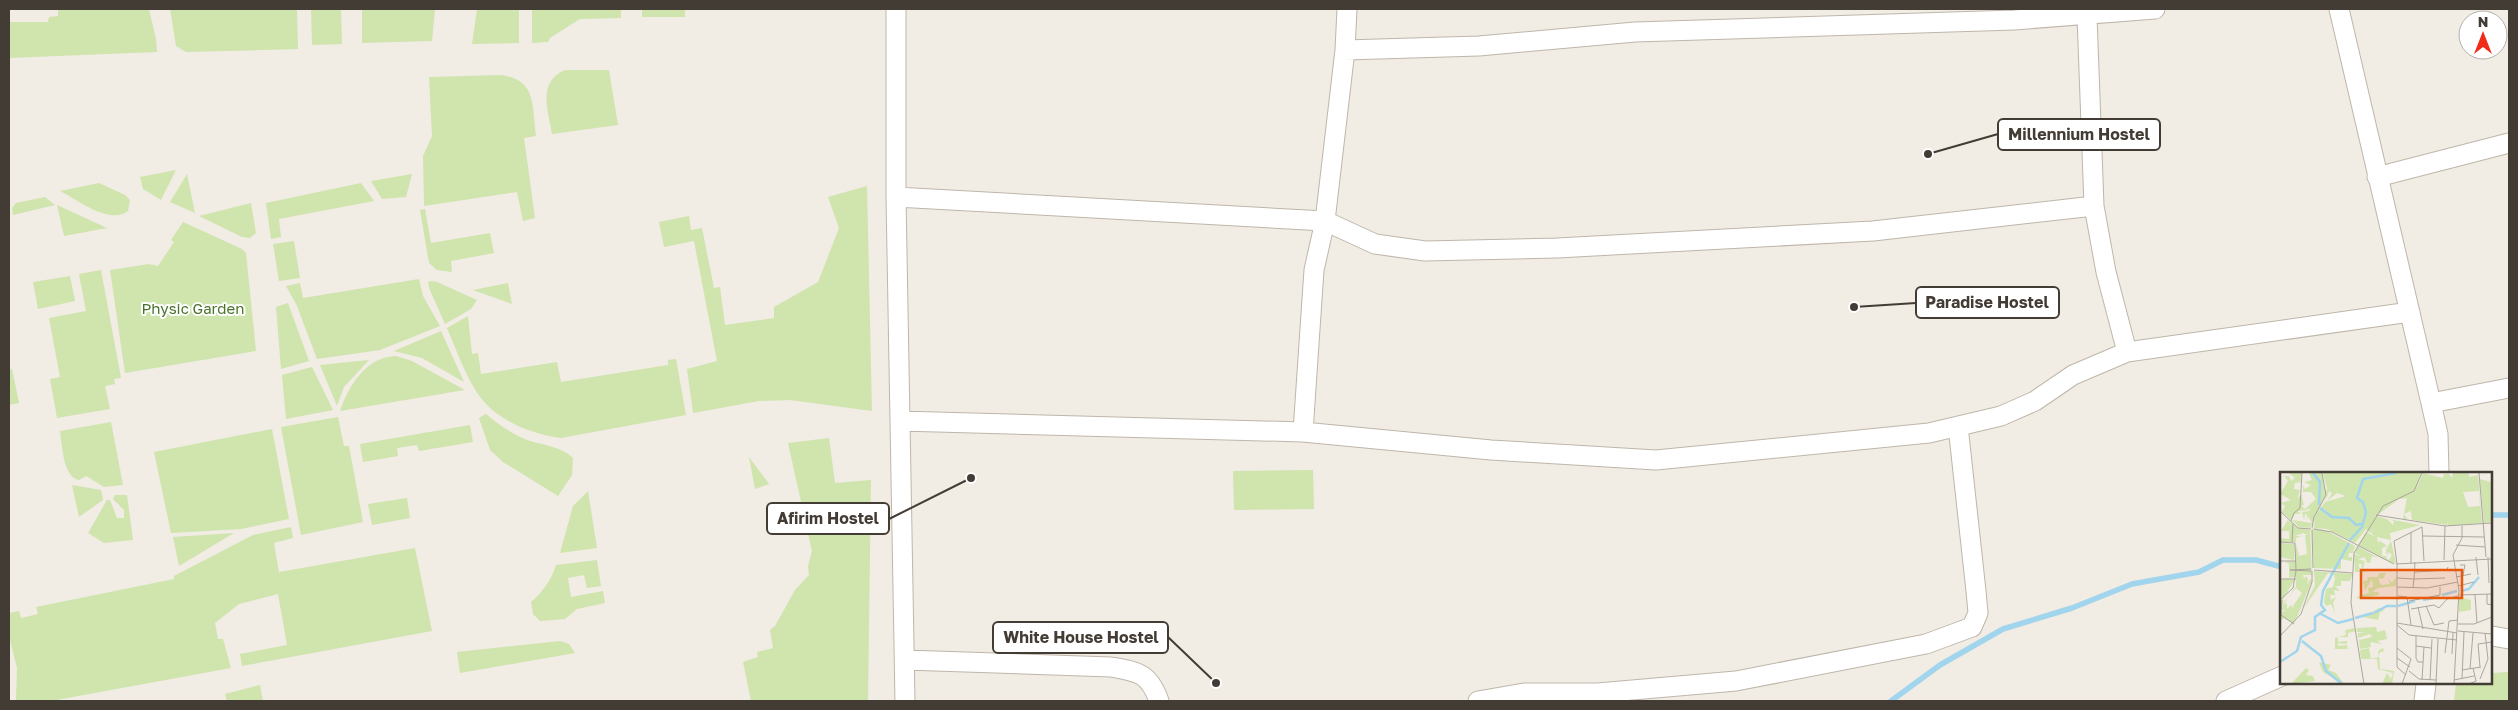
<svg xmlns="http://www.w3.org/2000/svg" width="2518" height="710" font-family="'Golos Text',sans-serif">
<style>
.green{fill:#d0e4ad}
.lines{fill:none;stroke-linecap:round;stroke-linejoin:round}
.stream{stroke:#a1d4ed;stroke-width:5.5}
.street-casing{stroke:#bfb6aa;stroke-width:21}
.street{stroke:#fff;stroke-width:19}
.labels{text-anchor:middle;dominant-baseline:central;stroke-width:4;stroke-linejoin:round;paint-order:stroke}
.park-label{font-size:15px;fill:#4b722a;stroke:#fff}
.inset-river{fill:none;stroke:#a1d4ed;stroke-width:2.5}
.inset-road{fill:none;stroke:#aba69e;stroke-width:1}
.view{fill:#e8590c;fill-opacity:0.15;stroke:#e8590c;stroke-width:2.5}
.inset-edge{fill:none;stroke:#433c34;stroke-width:2.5}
.leader{fill:none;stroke:#433c34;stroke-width:2}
.callout-dot{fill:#433c34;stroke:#fff;stroke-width:2}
.callout{fill:#fff;stroke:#433c34;stroke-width:2}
.callout-label{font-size:16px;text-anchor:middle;font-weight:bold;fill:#433c34}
</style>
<rect width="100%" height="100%" fill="#f1ece4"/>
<path class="green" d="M58 9H149L156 39 157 52 9 58V22H48L49 17 58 16Z
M170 9H297L298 49 186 52 176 46Z
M311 9H341L342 44 312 45Z
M362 9H435L432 41 362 43Z
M477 9H519V43L472 44Z
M532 9H621V18L580 19 550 38 548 42 532 43Z
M642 9H685V17H642Z
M565 70H609L618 125 552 134C548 110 537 82 565 70Z
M501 75C537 80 532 106 536 136L524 138 535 218 523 221 517 192 424 206 423 156 432 136 429 77Z
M176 170 161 200 143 189 140 177Z
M187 174 195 213 170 202Z
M412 174 406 197 382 199 371 181Z
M99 183 125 195 130 200 128 211C109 225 78 200 60 191Z
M361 183 374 201 279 219 281 237 271 239 266 203Z
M867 186 872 411 790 400 759 401 693 413 687 369 717 361 694 241 664 247 659 222 689 216 691 230 702 228 714 288 720 287 725 325 774 318V307L818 282 839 228 828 197Z
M45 197 55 205 13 215 12 208 16 203Z
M251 203 256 233 250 238 242 237 199 216Z
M57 205 107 228 64 236Z
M425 209 431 243 490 233 494 253 451 261 452 272 437 270 429 263 420 210Z
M183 222 242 249 246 253 256 351 125 373 110 270 149 264 158 266 174 242 171 240Z
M294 241 300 278 279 281 273 244Z
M101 270 121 378 114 379 115 384 105 386 110 409 57 418 50 379 60 377 49 318 86 311 79 274Z
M70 276 75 301 38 309 33 282Z
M419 279 423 296 440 326 380 350 317 359 297 306 286 286 300 283 303 298Z
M431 281 437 282 477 300 471 309 445 324 429 288 428 282Z
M508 283 512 304 473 290Z
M288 303 309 361 281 369 276 307Z
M468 316 472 354 478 353 481 374 557 362 561 382 668 365V360L676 359 686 415 561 438C530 434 493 419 476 391 464 372 456 349 447 328Z
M441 331 464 382 422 358 394 351Z
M396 356 412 361 465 390 340 411C349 385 366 357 396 356Z
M369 360 344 387 337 406 320 365Z
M312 367 333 410 286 419 282 375Z
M12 369 19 403 9 405V370Z
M486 414C499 425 513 435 530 441 546 446 560 446 573 458L572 475 558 496 503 462 490 450 479 418Z
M338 417 344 446H349L363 522 301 535 281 427Z
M111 422 123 485 104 487 86 476 79 480C63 478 62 444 60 431Z
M470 425 473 442 419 451 417 445 397 448 398 456 363 462 360 444Z
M272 429 289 519 241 529 171 533 154 452Z
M829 438 835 483 871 480 868 701H751L743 662 758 657 757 652 773 648 770 630 775 626 795 590 809 575 808 566 812 551 788 443Z
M749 457 769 484 755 489Z
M1313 470 1314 509 1234 510 1233 471Z
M72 485 101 490 103 500 79 517Z
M588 491 597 548 560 553 573 506Z
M115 495H127L133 540 104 543 88 533 107 500H110L117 518H124V510L113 499Z
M407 498 410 518 372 525 368 504Z
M291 527 293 538 274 543 279 572 415 548 432 631 242 666 240 654 287 645 278 594 239 604 215 623 218 639H223L231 668 51 701H9L16 700 17 668 9 636V613L19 611 21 618 38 614 36 607 174 579V576L253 535Z
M234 533 179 566 173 537Z
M597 560 601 586 587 588 584 575 568 578 571 597 603 591 605 603 577 609 565 619 540 621 533 614 531 602C542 593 552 579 556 565Z
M560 641 569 644 575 653 460 673 457 652Z
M2509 672V701H2454L2456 684H2492V673Z
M260 685 263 701H227L225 694Z"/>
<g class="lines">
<path class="stream" d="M2492 515H2509
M1891 701 1940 665 2003 629 2072 608 2132 584 2199 572 2223 560H2256L2282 567"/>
<g class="street-casing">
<path id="street" d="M896 9V197L905 701
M2339 9 2431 403 2438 434 2439 474
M2087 16 2094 206 2106 272 2127 352
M1345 50 1479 46 1635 32 2014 20 2155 9
M2377 177 2509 143
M896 197 1325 221 1345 50 1347 9
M2431 403 2509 388
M900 421 1303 432 1491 450 1656 460 1929 433 2001 416 2035 401 2073 375 2127 352 2410 312
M1303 432 1314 270 1325 221 1375 244 1425 251 1557 248 1873 231 2094 206
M2492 636 2509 639
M905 660 1111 667C1139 672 1149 673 1159 701
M1478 701 1524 693H1598L1736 681 1926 644 1972 627 1978 613 1976 591 1958 426
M2226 701 2282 676
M2424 701 2426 684"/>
</g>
<use href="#street" class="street"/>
</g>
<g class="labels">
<g class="park-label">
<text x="193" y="308">Physic Garden</text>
</g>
</g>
<g transform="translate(2280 472)">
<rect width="212" height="212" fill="#f1ece4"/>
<path d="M9 1H22L20 13V10L15 11 14 17 20 18 17 27 21 22 24 33 21 34 25 37 36 27 31 20H23V13L25 17 31 13 24 10 32 8 29 1H23H42L46 23 30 56 19 55 12 48 32 51 28 44 27 49V42L24 43 25 44 24 48 22 40 29 39 30 36 27 38 18 39 21 42H15L11 48 2 40 5 34 1 31 11 28 0 22 8 9 4 4H9L11 9 15 6ZM43 1H141L135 20 143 1 163 6 164 2H169L172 6 173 1H188L190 5 198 3 202 51 168 54 167 49V53L132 48 131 39 124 42 128 48 123 47 127 26 119 27 96 44 107 47 113 53 114 49 108 47 140 53 110 61 111 68 97 65 98 71 100 69 107 74 102 76V84H106L107 87 114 90 109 88 112 83 109 80 107 83 106 78 111 69 116 91H113L78 73 86 60 96 65 91 61 94 57 90 61 86 57 75 71 47 57 34 56 35 44 45 30 66 24 57 21 47 29 52 21 49 19 45 29 47 16ZM199 19 200 34 188 35 183 20ZM200 7 211 10 212 50 204 51ZM8 48 18 56 30 58 32 103H23L24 107 26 104 28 107 27 113 30 107 32 109 14 152 4 146 0 149 2 140 6 138H2L3 131 7 126 4 133 7 131V137L11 133 15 138 13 134 22 121 16 116 8 126 16 114V104L15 105 2 106 9 105V92L5 90 15 89V99L16 72 19 84 27 82 25 63H28L23 61 15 64H21L16 66V70H0V66L9 67V59H1ZM32 56 47 59 75 74 73 81H69L68 85H72V89L61 87V97L34 96ZM0 71 15 72 14 88 0 85ZM77 74 99 86 92 84 90 91H87L85 85 78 87 84 89 85 86 84 93 83 97 81 94 83 92H78L80 97H77L88 100H75L74 82 82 85 75 81ZM34 99 73 102 70 109H61V114H55L60 119 54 118 55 123H50L51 128 56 125 53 131 55 141 51 132 46 134 44 130 46 117 53 115 55 107 54 103 48 101 24 136 35 113ZM99 101H106L103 107 98 106 101 113 110 112 108 107 112 111 116 105V114L98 116 92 120H98L99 123 77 127 78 123 82 126V123L89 121 88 116 93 115 92 107 85 119 83 109 88 108 87 105H98ZM0 107H15L3 127 0 144ZM179 125 191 128V138L179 140ZM99 136 105 138 100 140 98 148 83 145ZM96 155 97 160 105 158 107 167 97 169 102 172 90 170 91 175 80 177 79 168 92 165 90 162 78 166V161L85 160H77V156ZM75 156 76 159 68 161V165H58V170L67 169V172L58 171V174L67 173 68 177H55V166L66 163 65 158ZM89 176 91 187 99 185 98 180 99 178 103 176 104 179 99 181 100 197 114 199 112 212H102L107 201 111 207 113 201 98 197 97 187H81L80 178ZM39 190 51 193 48 198 56 201 64 212 43 200ZM26 196 29 198 26 203 33 204 35 209 11 212Z" fill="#d0e4ad" fill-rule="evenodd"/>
<path class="inset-river" d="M33 1 40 10 39 33M40 36 52 45 69 46 76 53 82 52M70 68 82 55 86 40 83 30 77 26 83 7 116 1M181 119 189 117 199 105M162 123 177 119M143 128 159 125M118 134 135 129M94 141 107 134H116M41 142 58 151 73 147M75 146 93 141M22 169 41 184 46 199 62 212M0 190 17 179 21 165 35 158V145L45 138 41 133 43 119 69 71"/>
<path class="inset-road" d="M199 1 206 85M0 39 18 56 31 57M96 43 165 54 212 51M11 49 14 41 20 36 22 1M142 55 144 89M32 56 34 45 46 23 42 1M34 57 52 60 114 92M32 58 33 96M143 64 204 65M0 70 15 71 16 99 13 116 0 128M12 70 13 52M176 73 205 75M196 85 198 103M208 85 209 111M164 88 165 54M0 89H16M131 91V60M116 92 212 87M180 93H185L183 103M31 97 10 98 31 99M34 98 73 101M135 100 167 98 168 95M176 105 191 102M117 106 134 107 135 90M0 107H16M178 114 194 110M117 115 147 116 178 110M133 115 134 107 165 106M207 122V132L212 133M179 123 212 122M195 123 197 151M118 124 127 125 131 153M2 128 1 143 14 152M129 129 160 123V115M146 134 154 153 164 151M138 135 143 157M159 136 167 127 178 124M131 137 154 133 159 136M117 151 177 161M178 152H194L212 145M117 153 129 163 177 168M178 159 212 162M0 164 21 142 32 110V99M136 164V186L138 190H143M136 174 151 176M117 176 131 187 122 212M165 181 169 149 178 148M172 182 173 161M117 186 130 195M200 195 198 172 212 170M190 197 193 161M182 198 201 195M129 199 139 207 156 208M126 203 117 195V92L114 69 142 55M182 207 184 160M200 207 208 187 205 161M142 208 144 175M150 208 152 167M174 208 194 204M84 212 71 131 74 81 103 34 134 19 142 1M156 212 158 167M174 212 179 118 173 83 182 66V54M189 212 196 209 193 196"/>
<path class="view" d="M81 98H182V126H81Z"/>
<rect width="212" height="212" class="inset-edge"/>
</g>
<path class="leader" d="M1928 154L1998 134M1854 307L1916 303M971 478L889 519M1216 683L1168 637"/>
<g class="callout-dot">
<circle cx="1928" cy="154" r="5"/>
<circle cx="1854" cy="307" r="5"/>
<circle cx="971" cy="478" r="5"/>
<circle cx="1216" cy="683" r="5"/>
</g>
<g class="callout">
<rect x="1998" y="119" width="162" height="31" rx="5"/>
<rect x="1916" y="287" width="143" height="31" rx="5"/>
<rect x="767" y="503" width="122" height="31" rx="5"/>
<rect x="993" y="622" width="175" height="31" rx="5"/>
</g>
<g class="callout-label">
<text x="2079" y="140">Millennium Hostel</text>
<text x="1987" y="308">Paradise Hostel</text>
<text x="828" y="524">Afirim Hostel</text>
<text x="1081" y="643">White House Hostel</text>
</g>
<rect width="2518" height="710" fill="none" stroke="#433c34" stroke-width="20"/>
<g transform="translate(2483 35)"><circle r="24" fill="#ffffff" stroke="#b4b1ae"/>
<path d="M0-4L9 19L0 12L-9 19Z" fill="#f22a1a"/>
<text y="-8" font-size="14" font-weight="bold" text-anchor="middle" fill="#433c34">N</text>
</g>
</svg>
